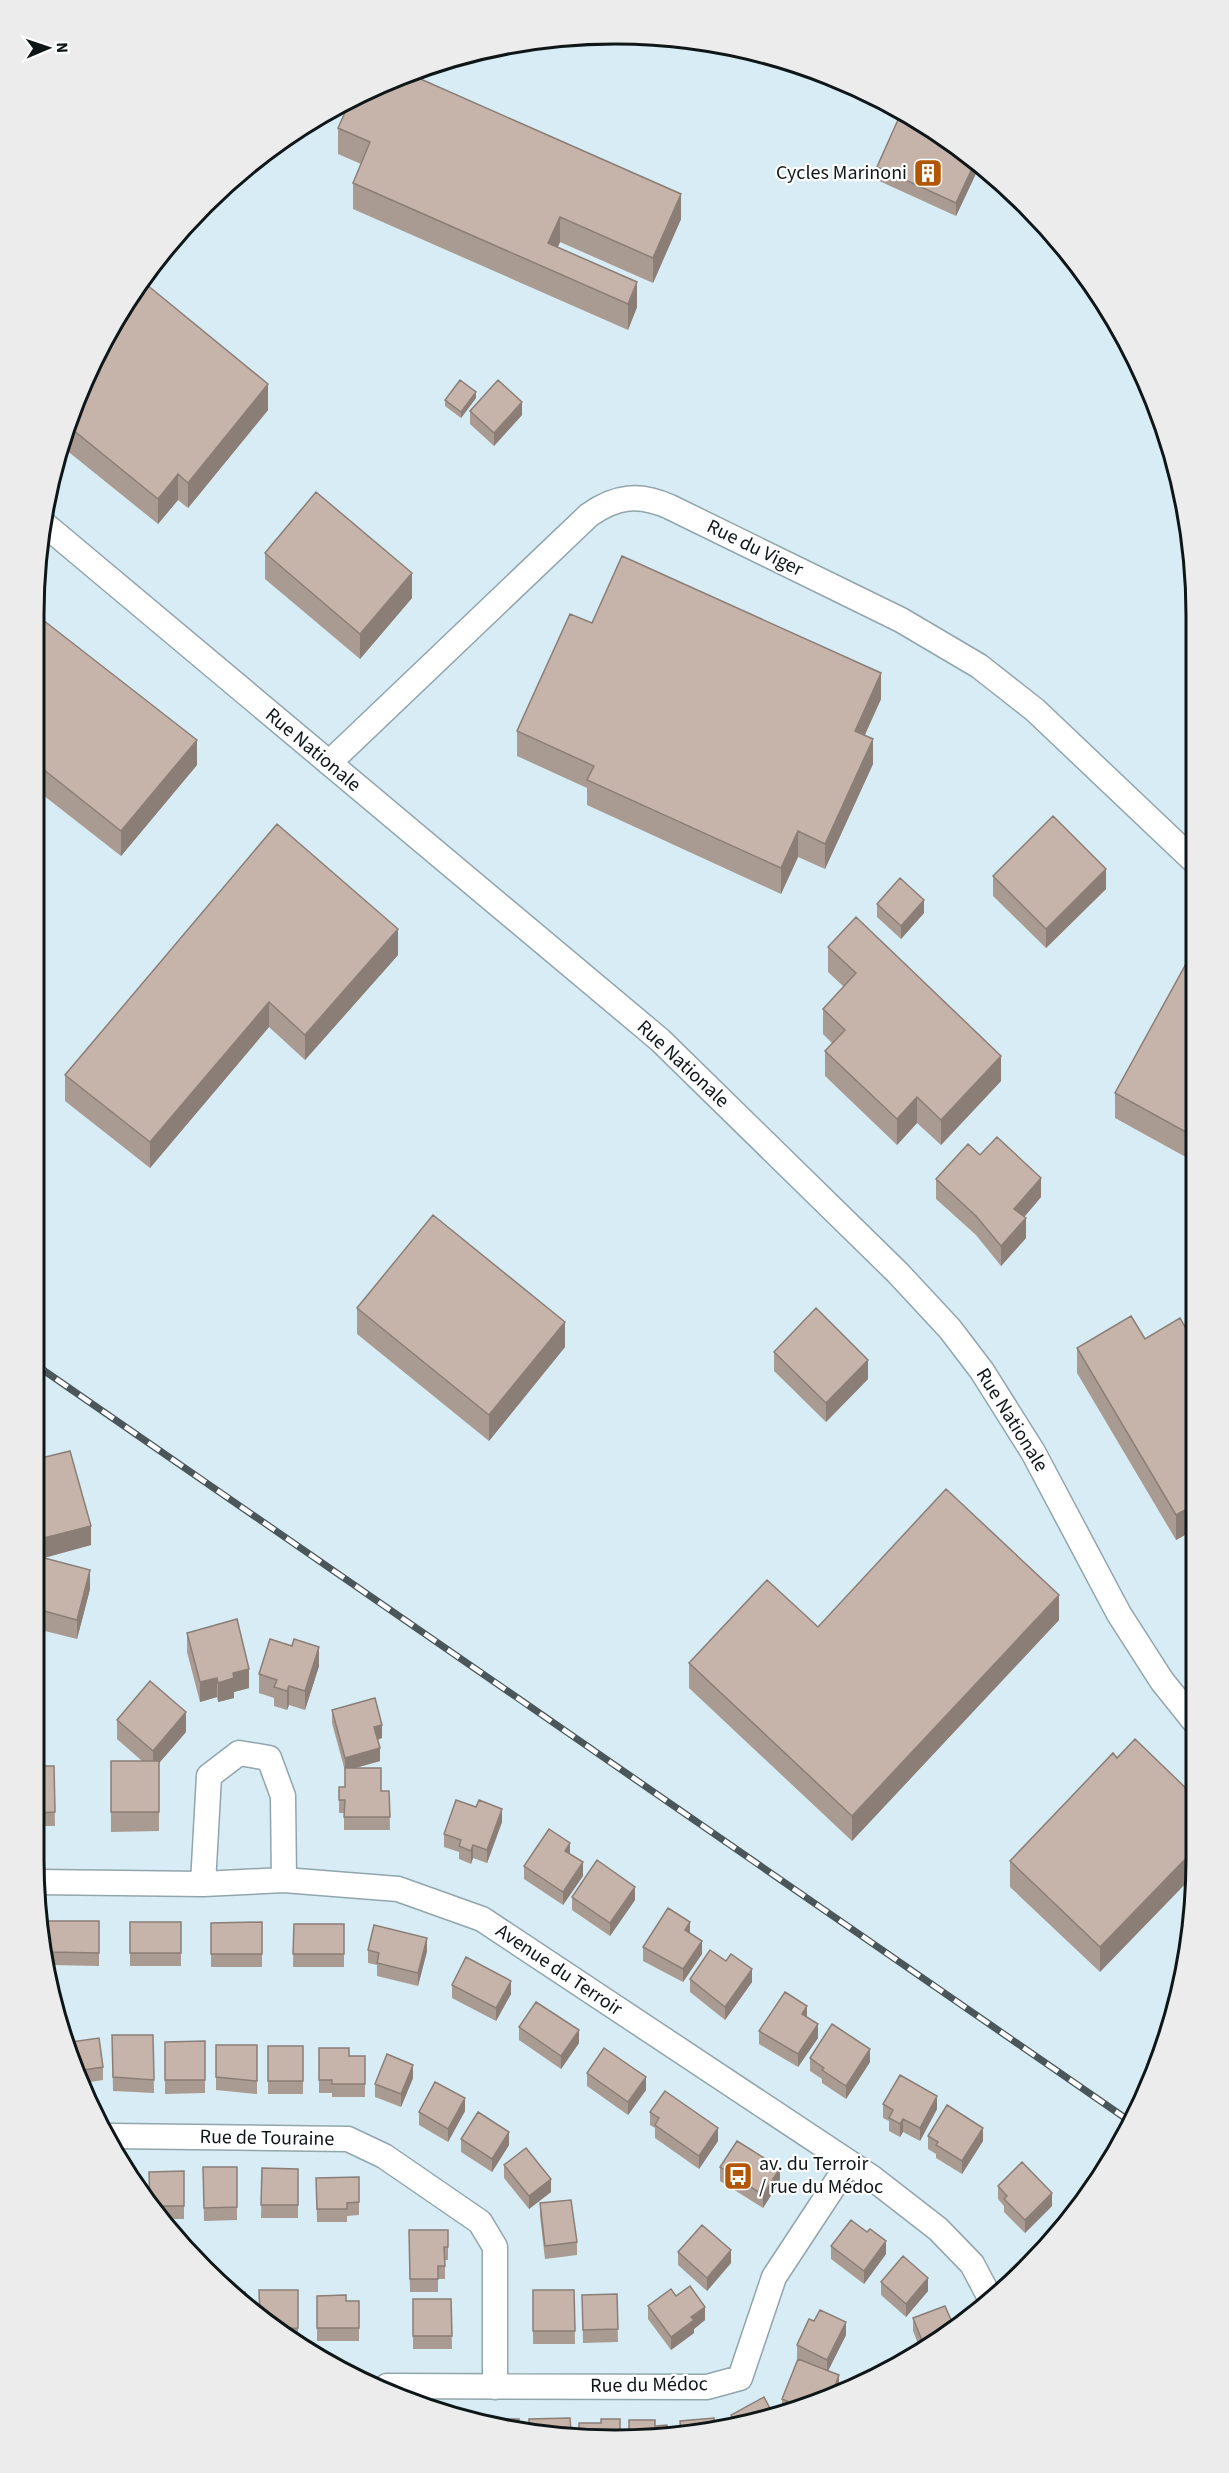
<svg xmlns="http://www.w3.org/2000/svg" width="1229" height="2473" font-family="'Source Sans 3',sans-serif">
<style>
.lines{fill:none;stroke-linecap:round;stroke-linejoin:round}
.minor-casing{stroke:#91a5ac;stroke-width:27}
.minor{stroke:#fff;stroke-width:24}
.rail-casing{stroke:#4a565a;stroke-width:7}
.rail{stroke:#fff;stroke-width:4.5;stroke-dasharray:14;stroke-linecap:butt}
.wall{fill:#aa9b92}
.shaded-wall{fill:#8b7e77}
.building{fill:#c6b4aa;stroke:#8b7e77;stroke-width:1.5}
.labels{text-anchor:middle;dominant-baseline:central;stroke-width:4.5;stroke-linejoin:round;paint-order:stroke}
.poi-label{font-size:20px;fill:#0e1618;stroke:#fff;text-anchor:end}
.street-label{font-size:20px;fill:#0e1618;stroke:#fff}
.rim{fill:none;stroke:#0e1618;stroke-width:3}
</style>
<rect width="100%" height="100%" fill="#d7ecf4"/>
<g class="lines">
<g class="minor-casing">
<path id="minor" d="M43 523 660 1040 898 1273 950 1329 982 1371 1033 1452 1119 1614 1162 1681 1194 1721
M329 763 589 515C616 496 639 493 670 507L901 620 979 666 1035 710 1192 859
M37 1882 203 1884 284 1880 398 1889 482 1919 871 2177 938 2229 972 2264 989 2296
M203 1884 209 1776 239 1753 269 1758 283 1796 284 1880
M112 2136 348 2139 384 2156 480 2222 495 2247V2387
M387 2386 707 2387 740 2378 774 2277 849 2163"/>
</g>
<use href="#minor" class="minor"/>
<g class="rail-casing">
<path id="rail" d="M33 1363 1131 2122"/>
</g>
<use href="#rail" class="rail"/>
</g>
<path class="wall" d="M338 128 681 219 653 283 560 242 558 247 637 307 628 330 353 209V183L361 164 338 154Z
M980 165 956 216 877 180V167Z
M93 358 268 410 188 508 178 500 158 524 60 445Z
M476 398 461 418 445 406V400Z
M470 411 522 415 494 446 470 424Z
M265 553 412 598 360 659 265 579Z
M34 613 197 765 121 856 34 788Z
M592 623 881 699 865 735 873 764 825 869 798 857 781 894 587 805V788L517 756V731Z
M993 876 1106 889 1046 948 993 896Z
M877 904 924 913 901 939 877 917Z
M828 947 1001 1081 941 1145 917 1123 897 1145 825 1076V1051L832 1043 823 1034V1009L844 987 828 972Z
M1192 953 1193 1161 1115 1118V1093Z
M398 955 305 1060 269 1027 150 1168 65 1101V1075Z
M980 1155 1041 1197 1024 1217 1026 1238 1001 1266 976 1235 936 1199V1179Z
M357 1308 565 1347 489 1441 357 1334Z
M1145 1339 1193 1341 1194 1530 1176 1540 1077 1373V1348Z
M774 1352 868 1379 826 1422 774 1371Z
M33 1460 91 1545 44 1558 90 1589 77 1639 33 1628V1555H34L33 1551Z
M1059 1620 852 1841 689 1688V1663L818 1627Z
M187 1633 249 1688 234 1692V1698L218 1702 217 1697 200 1702 187 1652Z
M319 1666 305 1710 289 1705 287 1710 274 1706V1698L259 1693V1674Z
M332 1710 382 1738 378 1740 380 1761 354 1768 381 1791H389L390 1830H344V1813H339V1787H345V1771L332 1723Z
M117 1720 186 1732 159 1763V1831L111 1832V1761H142L117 1739Z
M1113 1753 1100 1972 1010 1887V1861Z
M33 1766H54L55 1826H33Z
M502 1822 487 1863 473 1858 471 1864 459 1859V1852L444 1847V1834Z
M570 1854 583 1876 563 1905 524 1879V1866Z
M572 1897 635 1900 610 1936 572 1910Z
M99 1921V1966L51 1965 48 1949Z
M130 1922H181V1966H130Z
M262 1922V1967H211V1923Z
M294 1924H344V1967H293Z
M643 1947 702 1954 683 1982 643 1961Z
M368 1950 427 1951 418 1986 377 1976V1965L368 1963Z
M690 1979 752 1982 725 2020 690 1992Z
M452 1985 511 1994 496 2021 452 1998Z
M807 2017 818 2038 798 2067 759 2044V2031Z
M519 2027 579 2043 561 2069 519 2040Z
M112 2035H153L154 2093 113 2091Z
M205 2041V2093L165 2094V2042Z
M216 2045H257V2094L216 2090Z
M64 2046 103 2067V2080L84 2083Z
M268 2046H303V2094H268Z
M319 2048 349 2056H365V2097H332V2093H319Z
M810 2058 870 2062 846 2099 822 2083V2079L810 2071Z
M587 2073 646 2090 628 2115 587 2086Z
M413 2078 401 2107 375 2097V2084Z
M883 2104 937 2109 920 2141 903 2132 900 2137 889 2131V2121L883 2118Z
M465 2111 448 2142 419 2125V2112Z
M650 2112 718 2141 699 2169 655 2138V2128L650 2125Z
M928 2136 983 2141 962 2174 936 2158V2154L928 2149Z
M461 2139 509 2145 492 2172 461 2152Z
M504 2165 551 2192 529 2209 504 2178Z
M203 2167H237V2220L204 2221Z
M720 2167 780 2181 763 2208 720 2181Z
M262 2168 298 2169V2218H261Z
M184 2171V2219H159L153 2213 149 2205Z
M359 2177V2215L347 2216V2222H317L316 2178Z
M998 2186 1052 2206 1025 2233 1004 2212V2206L998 2199Z
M540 2203 577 2242V2255L545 2259 540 2216Z
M409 2230H448V2260H445V2279H438V2292H410Z
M831 2246 886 2254 864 2284 831 2259Z
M678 2252 731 2263 707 2291 678 2265Z
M881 2282 928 2291 906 2317 881 2295Z
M298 2290V2341H295L259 2316Z
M533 2290H574L575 2344H533Z
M617 2294 618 2342 583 2343 582 2295Z
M317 2296 346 2301H359V2341H317Z
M676 2296 705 2320 694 2329V2333L671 2350 648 2319V2306Z
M413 2299H451L452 2349H413Z
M913 2318 952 2322 919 2346 913 2331Z
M846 2335 828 2371 839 2388 837 2395 801 2409 784 2413 782 2412V2399L805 2362 797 2358V2345Z
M731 2415 774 2416 731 2426Z"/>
<path class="shaded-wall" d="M975 162 980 165 956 216V203Z
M681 194V219L653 283V258Z
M560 217V242L548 268V243Z
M637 282V307L628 330V304Z
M268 384V410L188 508V483Z
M476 392V398L461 418V412Z
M522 402V415L494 446V433Z
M178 474V500L158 524V499Z
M412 573V598L360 659V634Z
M881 673V699L855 756V731Z
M873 739V764L825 869V844Z
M197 740V765L121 856V831Z
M798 831V857L781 894V868Z
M1106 869V889L1046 948V929Z
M924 900V913L901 939V926Z
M398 929V955L305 1060V1035Z
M269 1002V1027L150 1168V1142Z
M1001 1056V1081L941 1145V1120Z
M917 1097V1123L897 1145V1119Z
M1041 1178V1197L1014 1229V1209Z
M1026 1218V1238L1001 1266V1246Z
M565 1322V1347L489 1441V1415Z
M868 1360V1379L826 1422V1403Z
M1194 1505V1530L1176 1540V1515Z
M91 1526V1545L36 1560V1540Z
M90 1570V1589L77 1639V1620Z
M1059 1595V1620L852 1841V1816Z
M319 1647V1666L305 1710V1691Z
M249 1669V1688L234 1692V1698L218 1702V1683L233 1673Z
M217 1678V1697L200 1702V1682Z
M289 1686V1705L287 1710V1691Z
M186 1712V1732L153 1770V1751Z
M382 1725V1738L374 1740V1727Z
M380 1748V1761L345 1771V1758Z
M502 1809V1822L487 1863V1850Z
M570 1843V1856L565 1851Z
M473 1845V1858L471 1864V1851Z
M1195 1849V1874L1100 1972V1947Z
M583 1862V1876L563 1905V1892Z
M635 1887V1900L610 1936V1923Z
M690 1922V1935L685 1930Z
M427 1938V1951L418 1986V1973Z
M702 1941V1954L683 1982V1969Z
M752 1969V1982L725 2020V2007Z
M511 1981V1994L496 2021V2008Z
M807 2006V2019L802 2014Z
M818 2024V2038L798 2067V2054Z
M579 2030V2043L561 2069V2056Z
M870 2049V2062L846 2099V2086Z
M413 2065V2078L401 2107V2094Z
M646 2077V2090L628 2115V2102Z
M937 2096V2109L920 2141V2128Z
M465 2098V2111L448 2142V2129Z
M903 2119V2132L900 2137V2124Z
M718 2128V2141L699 2169V2156Z
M983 2128V2141L962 2174V2161Z
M509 2132V2145L492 2172V2159Z
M780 2168V2181L763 2208V2195Z
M551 2179V2192L529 2209V2196Z
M1052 2193V2206L1025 2233V2220Z
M886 2241V2254L864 2284V2271Z
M731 2250V2263L707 2291V2278Z
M928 2278V2291L906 2317V2304Z
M705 2307V2320L694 2329V2333L671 2350V2337L691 2317Z
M846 2322V2335L827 2373V2360Z
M839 2375V2388L837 2395 831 2397Z"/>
<path class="building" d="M407 73 681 194 653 258 560 217 548 243 637 282 628 304 353 183 370 142 338 128 351 99Z
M901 113 975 162 956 203 877 167Z
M141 280 268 384 188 483 178 474 158 499 67 425 93 358Z
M460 380 476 392 461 412 445 400Z
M498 380 522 402 494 433 470 411Z
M316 492 412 573 360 634 265 553Z
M622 556 881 673 855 731 873 739 825 844 798 831 781 868 587 780 594 766 517 731 570 614 592 623Z
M34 613 197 740 121 831 34 762Z
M1053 816 1106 869 1046 929 993 876Z
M277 824 398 929 305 1035 269 1002 150 1142 65 1075Z
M900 878 924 900 901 926 877 904Z
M856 917 1001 1056 941 1120 917 1097 897 1119 825 1051 845 1030 823 1009 856 973 828 947Z
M1192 953 1193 1136 1115 1093Z
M997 1137 1041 1178 1014 1209 1026 1218 1001 1246 976 1216 936 1179 968 1144 980 1155Z
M433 1215 565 1322 489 1415 357 1308Z
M816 1308 868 1360 826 1403 774 1352Z
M1131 1316 1145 1339 1180 1318 1193 1341 1194 1505 1176 1515 1077 1348Z
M70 1451 91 1526 36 1540 33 1532V1460Z
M946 1489 1059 1595 852 1816 689 1663 767 1580 818 1627Z
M33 1555 90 1570 77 1620 33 1608Z
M237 1619 249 1669 233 1673 234 1678 218 1683 217 1678 200 1682 187 1633Z
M270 1639 292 1646 294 1639 319 1647 305 1691 289 1686 287 1691 274 1687 277 1680 259 1674Z
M150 1681 186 1712 153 1751 117 1720Z
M375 1698 382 1725 374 1727 380 1748 345 1758 332 1710Z
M1135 1739 1194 1796 1195 1849 1100 1947 1010 1861 1113 1753 1117 1758Z
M111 1761H159V1812H111Z
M33 1766H54L55 1812 33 1813Z
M345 1768H381V1791H389L390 1817H344L345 1800H339V1787H345Z
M456 1800 476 1807 479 1800 502 1809 487 1850 473 1845 471 1851 459 1846 461 1840 444 1834Z
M549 1829 570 1843 565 1851 583 1862 563 1892 524 1866Z
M597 1860 635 1887 610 1923 572 1897Z
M668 1908 690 1922 685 1930 702 1941 683 1969 643 1947Z
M48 1921H99V1953L48 1952Z
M130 1922H181V1953H130Z
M262 1922V1954H211V1923Z
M294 1924H344V1954H293Z
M374 1925 427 1938 418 1973 377 1963 379 1953 368 1950Z
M710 1950 726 1961 731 1954 752 1969 725 2007 690 1979Z
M466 1957 511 1981 496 2008 452 1985Z
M785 1992 807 2006 802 2014 818 2024 798 2054 759 2031Z
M536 2002 579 2030 561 2056 519 2027Z
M832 2024 870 2049 846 2086 822 2070 824 2068 810 2058Z
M112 2035H153L154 2080 113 2077Z
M99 2038 103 2067 77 2071 64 2046 63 2043Z
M205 2041V2080H165V2042Z
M216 2045H257V2081L216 2077Z
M268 2046H303V2081H268Z
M319 2048H349V2056H365V2084H332V2080H319Z
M604 2048 646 2077 628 2102 587 2073Z
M387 2054 413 2065 401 2094 375 2084Z
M900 2075 937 2096 920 2128 903 2119 900 2124 889 2118 893 2110 883 2104Z
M435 2082 465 2098 448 2129 419 2112Z
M665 2091 718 2128 699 2156 655 2125 659 2118 650 2112Z
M947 2105 983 2128 962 2161 936 2145 938 2142 928 2136Z
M478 2112 509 2132 492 2159 461 2139Z
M737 2141 780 2168 763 2195 720 2167Z
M526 2148 551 2179 529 2196 504 2165Z
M1022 2162 1052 2193 1025 2220 1004 2199 1007 2196 998 2186Z
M203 2167H237V2207L204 2208Z
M262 2168 298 2169V2205H261Z
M184 2171V2206H150L149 2172Z
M359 2177V2202L347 2203V2209H317L316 2178Z
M571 2200 577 2242 545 2246 540 2203Z
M851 2220 867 2232 870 2229 886 2241 864 2271 831 2246Z
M702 2225 731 2250 707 2278 678 2252Z
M409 2230H448V2247H444L445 2266H438V2279H410Z
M903 2256 928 2278 906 2304 881 2282Z
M690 2286 705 2307 691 2317 694 2320 671 2337 648 2306 671 2289 676 2296Z
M259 2290H298V2328L277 2329 260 2316Z
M533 2290H574L575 2331H533Z
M228 2292H245V2305L231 2295Z
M617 2294 618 2329 583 2330 582 2295Z
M346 2295V2301H359V2328H317V2296Z
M413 2299H451L452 2336H413Z
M945 2306 952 2322 923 2343 913 2318Z
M820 2310 846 2322 827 2360 797 2345 809 2319 814 2321Z
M798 2359 839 2375 831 2397 804 2408 782 2399Z
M764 2397 774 2416 735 2425 731 2415Z
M570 2418 571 2431 529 2430V2419Z
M714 2418 715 2429 690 2435H681L680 2421Z
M480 2419H519V2429H501L480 2421Z
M601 2419H620V2433L579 2431V2423H601Z
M629 2420H655V2426L667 2425V2434L629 2433Z"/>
<defs>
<g id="building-square" transform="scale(1.5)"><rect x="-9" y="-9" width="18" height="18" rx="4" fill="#b35600" stroke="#fff"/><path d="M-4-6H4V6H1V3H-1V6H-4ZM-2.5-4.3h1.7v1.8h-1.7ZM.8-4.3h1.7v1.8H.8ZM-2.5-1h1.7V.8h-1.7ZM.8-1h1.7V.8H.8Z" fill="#fff"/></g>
<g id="bus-square" transform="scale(1.5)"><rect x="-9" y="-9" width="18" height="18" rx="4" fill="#b35600" stroke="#fff"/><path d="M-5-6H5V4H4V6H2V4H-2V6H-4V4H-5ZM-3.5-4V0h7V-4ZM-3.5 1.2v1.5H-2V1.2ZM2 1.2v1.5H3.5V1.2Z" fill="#fff"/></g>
</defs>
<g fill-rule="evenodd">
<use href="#building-square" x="928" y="173"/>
<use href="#bus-square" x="738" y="2176"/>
</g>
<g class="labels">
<g class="poi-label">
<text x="907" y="173">Cycles Marinoni</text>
<text x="759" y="2164" text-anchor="start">av. du Terroir<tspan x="759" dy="23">/ rue du Médoc</tspan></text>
</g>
<g class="street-label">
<text transform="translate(755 548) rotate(26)">Rue du Viger</text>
<text transform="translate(313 750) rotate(40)">Rue Nationale</text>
<text transform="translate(683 1064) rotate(43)">Rue Nationale</text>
<text transform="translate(1012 1420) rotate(58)">Rue Nationale</text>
<text transform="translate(559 1970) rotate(34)">Avenue du Terroir</text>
<text transform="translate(267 2138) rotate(1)">Rue de Touraine</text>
<text transform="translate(649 2385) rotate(-1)">Rue du Médoc</text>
</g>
</g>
<path d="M0 0H1229V2473H0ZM615 44H615A571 571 0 0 1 1186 615V1859A571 571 0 0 1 615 2430H615A571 571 0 0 1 44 1859V615A571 571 0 0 1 615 44Z" fill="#ececed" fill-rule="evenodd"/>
<path class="rim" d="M615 44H615A571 571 0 0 1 1186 615V1859A571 571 0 0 1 615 2430H615A571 571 0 0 1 44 1859V615A571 571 0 0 1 615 44Z"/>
<g transform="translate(48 48) rotate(88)" stroke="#ffffff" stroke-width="4.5" paint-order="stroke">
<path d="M0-4.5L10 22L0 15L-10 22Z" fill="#0e1618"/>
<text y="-9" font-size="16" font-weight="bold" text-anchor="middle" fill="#0e1618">N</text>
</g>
</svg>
